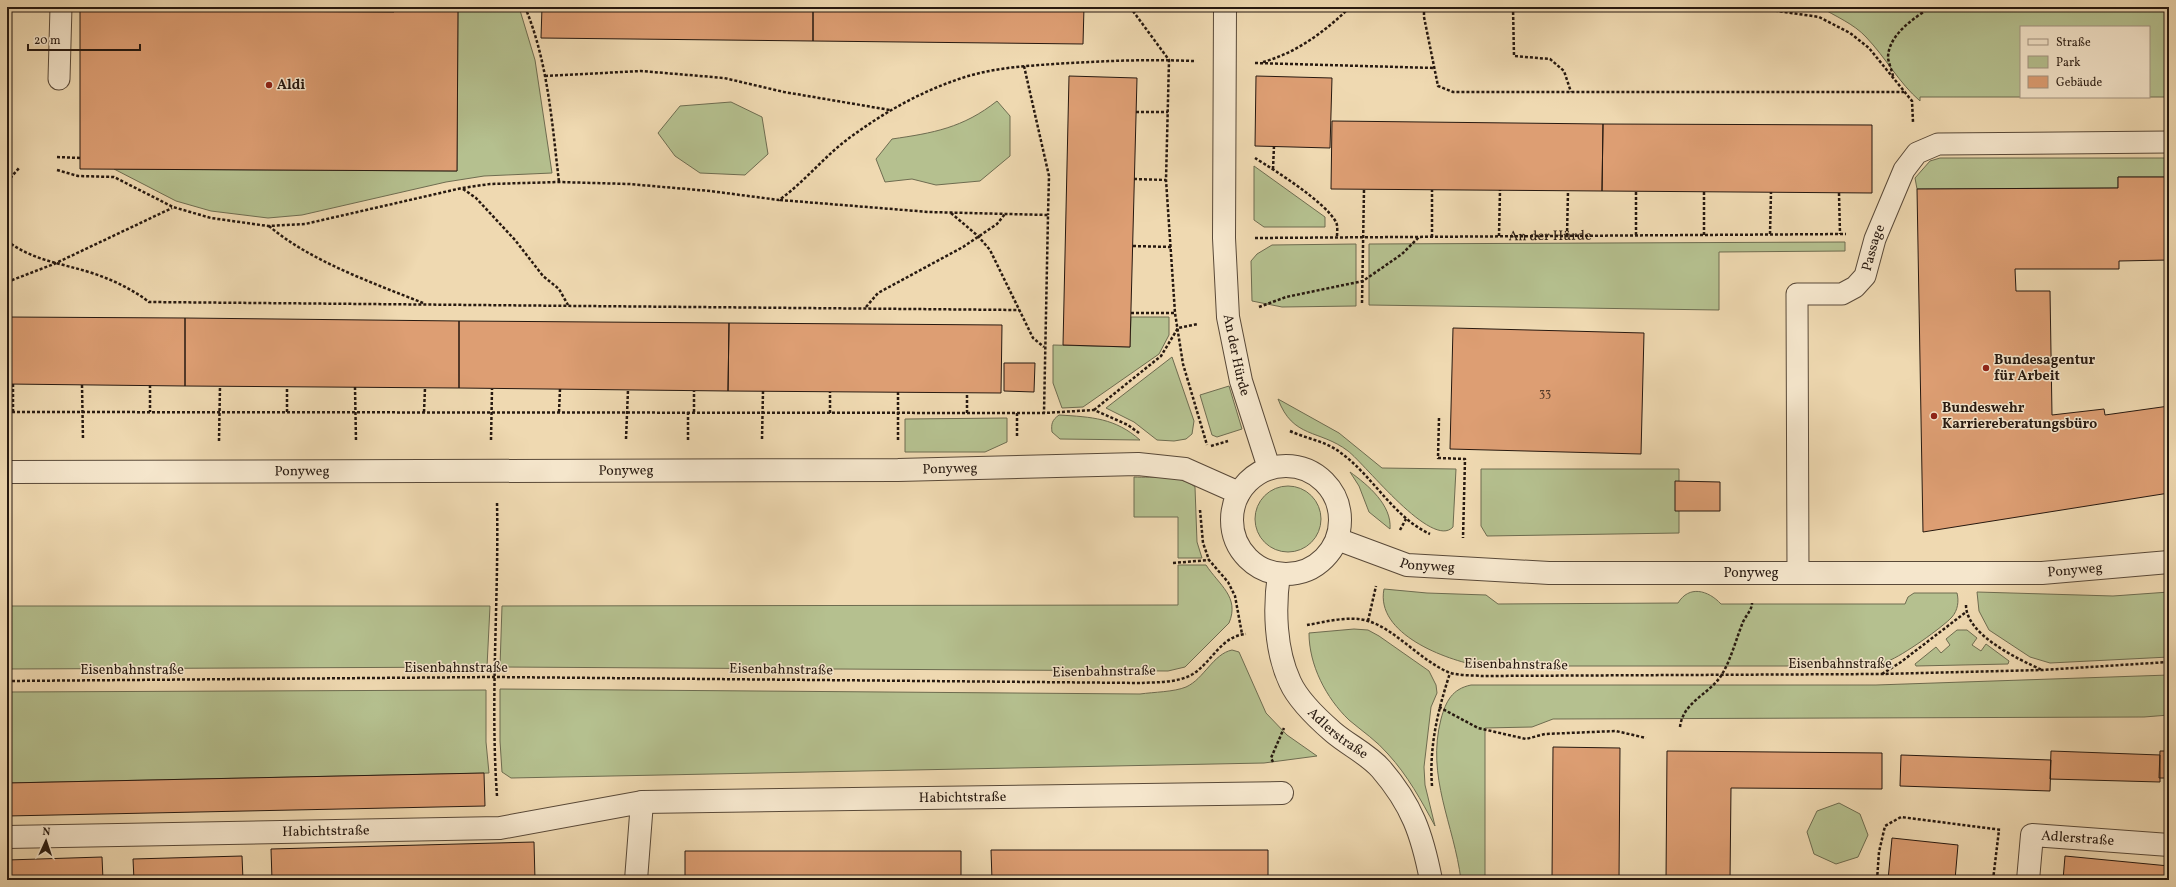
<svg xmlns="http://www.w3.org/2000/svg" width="2176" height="887" font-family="Vollkorn,serif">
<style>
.green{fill:#b5c08f;stroke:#6e6c50}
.building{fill:#dd9e73;stroke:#271910}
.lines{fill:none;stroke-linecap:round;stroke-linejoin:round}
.lane-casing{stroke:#594938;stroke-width:23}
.street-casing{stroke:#594938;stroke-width:24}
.path{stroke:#271910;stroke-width:2.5;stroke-dasharray:3 2;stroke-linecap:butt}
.lane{stroke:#f5e6cc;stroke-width:21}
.street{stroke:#f5e6cc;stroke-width:22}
.poi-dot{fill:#8f2418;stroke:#f5e6cc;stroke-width:1.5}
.labels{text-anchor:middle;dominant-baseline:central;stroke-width:3;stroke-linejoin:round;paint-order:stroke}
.number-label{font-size:12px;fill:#543a29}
.poi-label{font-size:14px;font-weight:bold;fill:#271910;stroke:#f5e6cc;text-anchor:start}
.street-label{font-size:14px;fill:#271910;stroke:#f5e6cc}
</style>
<rect width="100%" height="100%" fill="#efd9b1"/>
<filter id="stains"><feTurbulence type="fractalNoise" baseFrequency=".005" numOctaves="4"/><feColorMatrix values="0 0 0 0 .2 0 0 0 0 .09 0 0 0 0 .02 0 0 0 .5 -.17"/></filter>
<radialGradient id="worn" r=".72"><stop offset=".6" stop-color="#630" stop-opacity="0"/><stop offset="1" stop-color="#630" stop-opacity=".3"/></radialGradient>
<path class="green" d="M458 7H519L535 60 552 173 484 176 446 182 302 215 268 218 211 211 176 201 114 169 457 171Z
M1820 7H2169V97H2149V27H2021V97H1920V101C1899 83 1886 58 1866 37 1854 24 1835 16 1820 7Z
M997 101 1010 116V156L980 181 936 185 912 179 885 182 876 159 892 139C933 133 963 128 997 101Z
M731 102 762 117 768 154 745 175 700 173 675 156 658 133 680 106Z
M1940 158H2169V177H2118V188L1917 189 1915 178 1930 161Z
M1254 166 1325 217V227H1264L1254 220Z
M1845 242V251L1719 252V310L1369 305V244Z
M1356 244V306L1282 307 1252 301 1251 261 1257 254 1272 245Z
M1131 317H1169V335L1159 354 1083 407 1062 408 1053 383V345L1130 347Z
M1172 357 1194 421 1192 434 1186 439 1174 441 1157 440 1134 422 1106 408Z
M1229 386 1242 429 1217 437 1212 435 1200 395Z
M1278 399 1339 433 1382 468 1456 469 1453 527C1432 550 1366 465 1348 451 1319 429 1293 439 1278 399Z
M1059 415C1092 417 1115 418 1140 440L1060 439 1052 432C1051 424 1052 420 1059 415Z
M1007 418V442L985 452H905V419Z
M1481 469H1679V533L1487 536 1481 526Z
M1350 472C1368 485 1392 505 1390 529L1369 512 1359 486Z
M1134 477C1153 478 1180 474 1195 487L1197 542 1202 558H1178V517H1134Z
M1255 519a33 33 0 1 1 66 0a33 33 0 1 1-66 0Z
M1178 565H1206C1219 585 1240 597 1229 623L1185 667 1168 671 500 667 502 606 1178 605Z
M1384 589 1427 593 1486 595 1498 604 1678 603C1689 585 1708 590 1721 604H1905L1908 597 1914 593H1957C1959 601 1958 610 1952 617 1943 627 1902 656 1888 661 1882 664 1873 665 1867 666H1480C1446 660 1375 634 1384 589Z
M1977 592 2113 596 2169 592V657L2050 663 2030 657 1989 630 1979 611Z
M7 606H490L487 667 7 669Z
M1354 629 1368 630 1379 636 1429 671 1436 685 1437 693 1431 707 1424 767 1425 785 1435 826C1421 800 1408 776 1388 754 1377 741 1362 731 1349 720 1326 698 1309 665 1309 633Z
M1957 630H1967L1977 638 1972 645 1981 651 1986 644 2009 661 2008 664 1916 666 1915 664 1936 647 1941 653 1950 645 1946 639Z
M1232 650 1239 652 1266 713 1287 735 1317 756 1264 763 511 778 502 772 500 741V689L1140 694C1154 692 1174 692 1186 687 1204 679 1213 654 1232 650Z
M2169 675V715L2144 717 1553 719 1532 727 1485 728V880H1461C1454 824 1426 777 1441 719 1446 701 1452 689 1471 685H1876Z
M486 690V742L489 773 7 783V692Z
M1839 803 1860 814 1868 835 1858 857 1836 864 1814 854 1807 832 1817 811Z"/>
<path class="building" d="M394 7H458L457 171 80 169V10L394 12Z
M542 7H813V41L541 38Z
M813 7H1084L1083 44 813 41Z
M1069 76 1137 78 1130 347 1063 345Z
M1256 76 1332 78 1330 148 1255 146Z
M1332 121 1603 124 1602 191 1331 189Z
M1603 124 1872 125V193L1602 191Z
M2118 177H2169V260L2119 261V269H2015L2016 291H2050L2052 415 2104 409 2105 415 2169 406V493L1923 532 1917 189 2118 188Z
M7 317 185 318V386L7 384Z
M185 318 459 321V388L185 386Z
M459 321 729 323 728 391 459 388Z
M729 323 1002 325 1001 393 728 391Z
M1453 328 1644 333 1641 454 1450 449Z
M1004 363H1035L1034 392 1004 391Z
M1675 481 1720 482V511H1675Z
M1553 747 1620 748 1619 880H1552Z
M1667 751 1882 753V789L1731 788 1730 880H1666Z
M2051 751 2160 755V782L2050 779Z
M2160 751H2169V778H2159Z
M1901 755 2051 760 2050 791 1900 786Z
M484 773 485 806 7 816V783Z
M1892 838 1958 845 1955 880H1888Z
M534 842 535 880H272L271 849Z
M991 850H1268V880H992Z
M685 851H961V880H685Z
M242 856 243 880H134L133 859Z
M2065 856 2169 866V880H2063Z
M102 857 103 880H7V860Z"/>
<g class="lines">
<g class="lane-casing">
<g id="lane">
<path d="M59 79 61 7"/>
<path id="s2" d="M1798 573 1797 294H1842L1855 287 1865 276 1875 239 1904 170 1917 153 1938 144 2169 142"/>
</g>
</g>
<g class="street-casing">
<g id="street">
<path id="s3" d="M1225 7 1224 238 1228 317 1241 381 1269 468"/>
<circle cx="1286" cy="520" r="54"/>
<path id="s4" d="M7 472 898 470 1138 464 1185 469 1239 493"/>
<path id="s5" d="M1337 539 1407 565 1549 573H2042L2169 562"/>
<path id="s6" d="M1279 574C1274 608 1275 650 1290 682 1298 700 1318 719 1333 732 1348 745 1368 754 1381 769 1412 805 1422 834 1431 880"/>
<path id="s7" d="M7 837 500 828 642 802 1282 793"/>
<path d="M636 880 642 802"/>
<path id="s8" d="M2028 880 2032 835 2169 845"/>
</g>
</g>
<g class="path">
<path d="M525 7C548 62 552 123 559 182"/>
<path d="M1130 7 1169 60 1166 180 1175 313 1183 364 1207 445"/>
<path d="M1424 7V17L1438 86 1453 92H1904"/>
<path d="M1513 7 1514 56 1550 59 1564 71 1571 92"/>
<path d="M1750 7 1819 17 1850 33 1869 48 1912 101 1913 122"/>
<path d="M1263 62C1296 53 1326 31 1350 7"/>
<path d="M1255 63 1435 68"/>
<path d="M1024 66 1049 176 1048 215"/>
<path d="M545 76 641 71 724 78 784 92 890 110"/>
<path d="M1893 76C1892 71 1889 64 1888 58 1888 35 1914 18 1931 7"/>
<path d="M1136 112H1168"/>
<path d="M57 157 80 158"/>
<path d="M1255 158C1276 171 1325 202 1336 222 1338 226 1337 232 1337 237"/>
<path d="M1273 169 1274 146"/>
<path d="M57 170 78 176 114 177 173 207 211 218 268 226 305 224 462 188 490 184 559 182 629 184 710 191 779 200C806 181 826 154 852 136 886 111 924 90 965 77 994 68 1024 66 1054 64 1101 61 1147 59 1194 61"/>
<path d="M1134 179 1166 180"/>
<path d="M7 182 19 168"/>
<path d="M463 189 476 198 515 240 543 276 559 289 568 305"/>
<path d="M1839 193 1840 234"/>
<path d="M780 200 929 212 1048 215 1044 413"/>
<path d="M951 213 978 236 990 250 1033 338 1044 347"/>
<path d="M269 226C310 261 373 283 423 303"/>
<path d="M1770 234 1771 192"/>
<path d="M1636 235V191"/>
<path d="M1704 235V192"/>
<path d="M1499 236 1500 190"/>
<path d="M1567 236 1568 191"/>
<path d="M1432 237V190"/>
<path id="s1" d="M1255 238 1846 234"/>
<path d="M7 241C34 261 61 263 92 273 113 280 132 289 149 302L1019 310"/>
<path d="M1133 246 1171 247"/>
<path d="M7 282 54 264 172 208"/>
<path d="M1362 303 1364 190"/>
<path d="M866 307 878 293 963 247 997 224 1005 214"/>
<path d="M1259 307 1286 297 1363 281 1402 254 1419 237"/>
<path d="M1131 313H1175"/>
<path d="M13 384V412"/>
<path d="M82 385 83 440"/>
<path d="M150 385V412"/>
<path d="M355 387 356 441"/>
<path d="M1094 410 1161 356 1178 328 1198 324"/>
<path d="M7 412 1044 413 1094 410 1128 425 1139 433"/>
<path d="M287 412V387"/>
<path d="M424 412 425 388"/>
<path d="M559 412 560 389"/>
<path d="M694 412V391"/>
<path d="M830 413V392"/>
<path d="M967 413V393"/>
<path d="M1439 418 1438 458 1465 459 1463 538"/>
<path d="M1290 431C1307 439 1326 441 1341 453 1373 476 1393 517 1430 534"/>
<path d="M1017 436V413"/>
<path d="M626 439 628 390"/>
<path d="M762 439 763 391"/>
<path d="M491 440 492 389"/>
<path d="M688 440V412"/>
<path d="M898 440V392"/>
<path d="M219 441 220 386"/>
<path d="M1211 446 1228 441"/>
<path d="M1200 510 1203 543 1209 560 1228 582 1235 596 1242 634"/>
<path d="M1400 530 1406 519"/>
<path d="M1173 563 1209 560"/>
<path d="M1966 605C1966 635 2018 659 2042 670"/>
<path d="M1368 621 1376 586"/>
<path d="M1307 625C1325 622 1350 615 1368 621 1395 629 1420 660 1448 672 1458 676 1472 675 1482 676L1881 674 2042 670 2169 662"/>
<path d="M1882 674 1901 662 1966 612"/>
<path d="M7 681 493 677 1141 683C1157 682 1178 683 1193 674 1212 662 1221 636 1246 634"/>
<path d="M1439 707 1478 728 1526 739 1545 734 1616 731 1646 738"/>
<path d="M1680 727C1683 702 1708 695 1721 676 1731 660 1736 639 1743 622 1746 615 1752 610 1752 603"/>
<path d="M1273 762 1271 758 1284 728"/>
<path d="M1432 786C1429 746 1438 710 1450 673"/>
<path d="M497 796C490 698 499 600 497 502"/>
<path d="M1877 880 1879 852 1885 826 1901 817 2002 830"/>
<path d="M1993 880 1999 830"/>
</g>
<use href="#lane" class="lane"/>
<use href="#street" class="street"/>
</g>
<g class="poi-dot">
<circle cx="269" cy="85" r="4"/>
<circle cx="1986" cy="368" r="4"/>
<circle cx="1934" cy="416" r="4"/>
</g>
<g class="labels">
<g class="number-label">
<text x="1545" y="394">33</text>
</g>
<g class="poi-label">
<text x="277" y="85">Aldi</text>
<text x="1994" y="360">Bundesagentur<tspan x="1994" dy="16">für Arbeit</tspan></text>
<text x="1942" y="408">Bundeswehr<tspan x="1942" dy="16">Karriereberatungsbüro</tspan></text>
</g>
<g class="street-label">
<text stroke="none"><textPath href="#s1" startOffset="295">An der Hürde</textPath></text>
<text stroke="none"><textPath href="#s2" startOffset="383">Passage</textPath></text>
<text stroke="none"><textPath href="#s3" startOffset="349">An der Hürde</textPath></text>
<text stroke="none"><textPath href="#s4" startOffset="943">Ponyweg</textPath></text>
<text stroke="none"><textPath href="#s4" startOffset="619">Ponyweg</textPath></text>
<text stroke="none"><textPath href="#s4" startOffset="295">Ponyweg</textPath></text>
<text stroke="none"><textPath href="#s5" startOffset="95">Ponyweg</textPath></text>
<text stroke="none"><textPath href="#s5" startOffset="743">Ponyweg</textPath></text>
<text stroke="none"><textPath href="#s5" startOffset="419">Ponyweg</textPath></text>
<text x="1840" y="664">Eisenbahnstraße</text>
<text transform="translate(1516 665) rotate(1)">Eisenbahnstraße</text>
<text x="456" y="668">Eisenbahnstraße</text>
<text x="132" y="670">Eisenbahnstraße</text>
<text transform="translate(781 670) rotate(1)">Eisenbahnstraße</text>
<text transform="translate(1104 672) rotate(-1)">Eisenbahnstraße</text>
<text stroke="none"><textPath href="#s6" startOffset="181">Adlerstraße</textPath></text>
<text stroke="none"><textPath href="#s7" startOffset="958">Habichtstraße</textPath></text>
<text stroke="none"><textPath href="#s7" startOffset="319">Habichtstraße</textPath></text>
<text stroke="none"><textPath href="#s8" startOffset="91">Adlerstraße</textPath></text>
</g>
</g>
<rect width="2176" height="887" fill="none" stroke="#efd9b1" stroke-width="24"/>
<rect x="8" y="8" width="2160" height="871" fill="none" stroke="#271910" stroke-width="2"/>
<rect x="12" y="12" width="2152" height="863" fill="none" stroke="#271910"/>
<rect x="2020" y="26" width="130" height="72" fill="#f5e6cc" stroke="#a39481"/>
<rect x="2028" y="39" width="20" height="6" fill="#f5e6cc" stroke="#a39481"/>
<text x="2056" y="46" font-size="12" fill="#271910">Straße</text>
<rect x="2028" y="56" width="20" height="12" fill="#b5c08f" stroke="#a39481"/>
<text x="2056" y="66" font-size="12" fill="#271910">Park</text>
<rect x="2028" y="76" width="20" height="12" fill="#dd9e73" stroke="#a39481"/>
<text x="2056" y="86" font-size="12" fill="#271910">Gebäude</text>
<g transform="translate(46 841) rotate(3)" stroke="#f5e6cc" stroke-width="3" paint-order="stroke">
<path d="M0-3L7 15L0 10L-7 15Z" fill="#271910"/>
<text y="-6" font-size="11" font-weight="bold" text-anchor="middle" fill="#271910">N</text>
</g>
<path d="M28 44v6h112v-6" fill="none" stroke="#271910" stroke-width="2"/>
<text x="34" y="44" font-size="12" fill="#271910" stroke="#f5e6cc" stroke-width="3" paint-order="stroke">20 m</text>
<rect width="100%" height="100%" filter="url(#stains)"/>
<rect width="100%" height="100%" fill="url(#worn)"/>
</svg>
